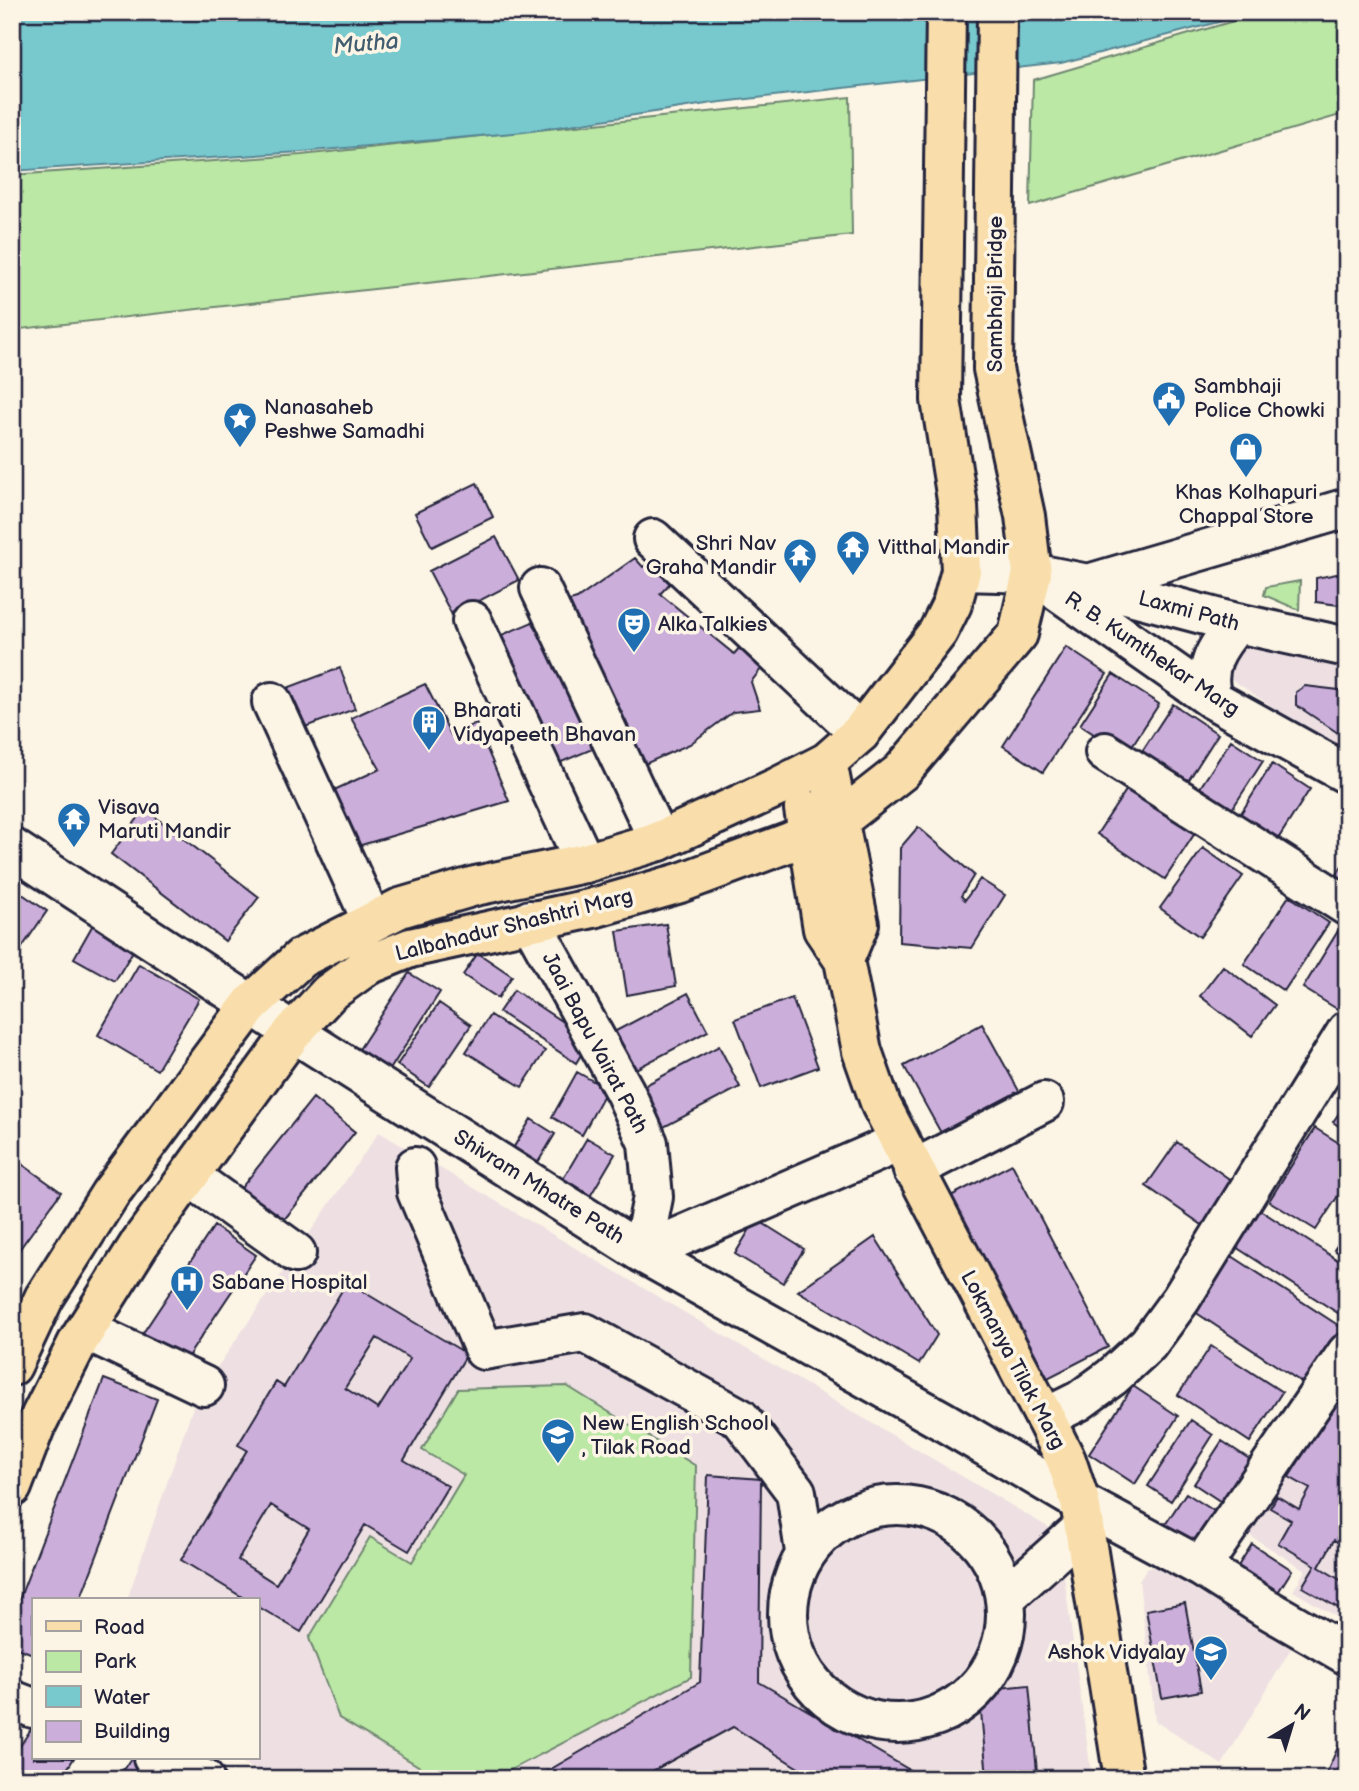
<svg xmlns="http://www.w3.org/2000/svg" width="1359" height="1791" font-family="'Balsamiq Sans',sans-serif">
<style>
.built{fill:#eee0e2}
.green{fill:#bbe8a5;stroke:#6e8570;stroke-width:2}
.water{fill:#78c9ce;stroke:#568693;stroke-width:2}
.building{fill:#ccaeda;stroke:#22223b;stroke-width:2;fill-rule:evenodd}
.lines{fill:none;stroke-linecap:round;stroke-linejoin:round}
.minor-casing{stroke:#22223b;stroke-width:44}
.major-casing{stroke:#22223b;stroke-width:44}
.minor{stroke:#fcf5e5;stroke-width:38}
.major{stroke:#f9deab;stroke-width:38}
.labels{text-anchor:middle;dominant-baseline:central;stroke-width:7;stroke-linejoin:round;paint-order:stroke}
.street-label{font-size:21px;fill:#22223b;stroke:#fcf5e5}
.poi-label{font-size:21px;fill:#22223b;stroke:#fcf5e5;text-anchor:start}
.water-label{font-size:23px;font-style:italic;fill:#405c6e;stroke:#fcf5e5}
</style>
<rect width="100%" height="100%" fill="#fcf5e5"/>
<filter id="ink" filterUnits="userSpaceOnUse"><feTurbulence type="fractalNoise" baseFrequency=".0143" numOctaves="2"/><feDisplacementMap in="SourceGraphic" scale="14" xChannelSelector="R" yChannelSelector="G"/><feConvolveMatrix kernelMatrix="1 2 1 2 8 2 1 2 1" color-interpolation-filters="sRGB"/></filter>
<g filter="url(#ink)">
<path class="built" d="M1243 631 1347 654V758L1224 674Z
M379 1132 1058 1533 1092 1779H273L233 1758H257V1600H127L196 1398Z
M1347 1375V1623L1293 1591 1305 1570 1249 1535Z
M1161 1564 1295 1642 1222 1765 1155 1721 1139 1581 1147 1569Z"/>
<path class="green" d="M1264 12H1347V113L1030 206 1033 80Z
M850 97 852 235 12 330V175L301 155Z
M1300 581 1299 610 1264 595 1266 587Z
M567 1386 696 1466 691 1677 493 1779H440L339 1718 309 1638 370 1537 412 1562 464 1475 422 1450 458 1389Z"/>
<path class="water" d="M12 12H1257L1061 63 713 103 524 132 301 152 12 171Z"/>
<path class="building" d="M477 483 493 517 432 547 415 513Z
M496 537 519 580 452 615 429 571Z
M635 558 643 567 650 562 673 580 660 594 734 654 746 640 768 660 751 682 760 709 733 712 690 744 645 764 566 602 577 599Z
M1347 572V606L1316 602V578Z
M542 618 597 747 552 766 497 637Z
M1066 647 1107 674 1043 772 1003 746Z
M340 668 355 709 302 728 287 688Z
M1113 674 1159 704 1126 755 1080 725Z
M425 684 451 735 476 723 509 801 348 849 321 796 380 769 351 718Z
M1305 686 1347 691V739L1296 705V692Z
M1173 704 1218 734 1183 789 1137 759Z
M1231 740 1263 761 1227 817 1194 797Z
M1272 764 1310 789 1276 842 1238 818Z
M1127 789 1195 833 1165 879 1097 834Z
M145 809 259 897 225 941 111 854Z
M918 827 974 875 961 896 965 900 980 879 1005 895 972 948 899 942 900 848Z
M1203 848 1243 876 1200 937 1160 908Z
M1347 858V898L1329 886Z
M12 887 47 911 12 962Z
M1289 896 1329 923 1284 991 1244 964Z
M95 921 136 946 115 981 74 958Z
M666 924 676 986 627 995 617 931Z
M1338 931 1347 937V994L1337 1009 1303 988Z
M478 953 512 976 498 998 463 975Z
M139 964 199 999 157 1070 98 1035Z
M1223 966 1275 1005 1252 1036 1200 996Z
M409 973 440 992 389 1071 358 1051Z
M514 990 590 1040 576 1063 499 1012Z
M688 993 708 1031 634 1070 614 1032Z
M792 998 818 1067 761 1088 735 1019Z
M439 1003 471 1025 429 1087 397 1065Z
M490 1015 545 1051 522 1087 466 1052Z
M982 1024 1019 1091 941 1133 904 1066Z
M719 1046 740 1087 662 1128 640 1088Z
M577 1072 607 1089 582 1135 552 1117Z
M313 1098 355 1132 275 1231 234 1197Z
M1347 1101V1132L1333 1122Z
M531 1119 555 1134 537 1164 512 1150Z
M1315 1128 1347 1148V1182L1316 1230 1269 1201Z
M587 1138 615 1154 588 1200 560 1184Z
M1177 1142 1242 1188 1211 1231 1146 1186Z
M12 1157 61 1192 16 1254 12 1252Z
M1012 1164 1108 1347 1044 1380 947 1198Z
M1249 1203 1347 1266V1319L1225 1240Z
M756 1219 804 1249 783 1283 735 1254Z
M214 1226 256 1255 183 1364 141 1336Z
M1347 1230V1258L1334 1250Z
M875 1237 937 1335 919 1364 798 1291Z
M1232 1256 1347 1331V1337L1312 1389 1195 1312Z
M347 1282 467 1354 404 1460 448 1486 409 1551 365 1525 301 1632 257 1606V1600H247L181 1560 247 1450 238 1445 276 1382 284 1387ZM377 1338 410 1359 378 1409 345 1388ZM271 1505 309 1529 276 1584 238 1560Z
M1211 1346 1282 1392 1250 1442 1178 1395Z
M104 1379 157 1399 80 1600H33V1654L12 1646V1618Z
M1133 1386 1178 1416 1135 1484 1089 1454Z
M1340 1393 1347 1397V1548L1334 1540 1319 1567 1347 1584V1613L1302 1587 1315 1565 1278 1543 1291 1520 1270 1508 1277 1496 1299 1509 1310 1489 1289 1477Z
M1191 1420 1213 1435 1171 1501 1148 1486Z
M1222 1441 1260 1466 1232 1509 1194 1484Z
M708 1475 761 1479 759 1682 925 1779H816L733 1727 638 1779H534L700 1682Z
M1186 1493 1225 1518 1204 1550 1165 1525Z
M1252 1544 1292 1570 1275 1597 1235 1571Z
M1185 1603 1201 1691 1162 1698 1146 1610Z
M1029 1685 1037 1772 987 1777 979 1690Z
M33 1726V1758H74L61 1779H12V1758Z
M1338 1747 1347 1751V1779L1326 1774Z
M131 1758 152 1771 147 1779H117Z"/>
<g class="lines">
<g class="minor-casing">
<path id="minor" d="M653 539 860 733
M961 571 1032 573 1088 584 1228 621 1347 647
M1045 582 1212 699 1347 774
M1088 584 1347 508
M540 588 659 841
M472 621 585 863
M1212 699C1203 667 1216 648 1236 624
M272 702 372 921
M1105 752 1347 906
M12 848 293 1032 642 1253 941 1420 1080 1502 1201 1567 1264 1607 1347 1655
M530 920 625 1092 648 1143 653 1197 642 1253
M415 1167 417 1192 484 1350 585 1333 740 1418 796 1492 805 1552
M913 1170 1044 1102
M189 1176 296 1253
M642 1253 897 1143
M86 1330 204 1386
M1045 1418 1079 1401 1112 1377 1148 1344 1181 1299 1347 1031
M788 1614a109 109 0 1 1 218 0a109 109 0 1 1-218 0Z
M1201 1567 1347 1353
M1006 1597 1084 1527
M12 1700 33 1708
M153 1758 204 1779"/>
</g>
<g class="major-casing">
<path id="major" d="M827 762 859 924 844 960
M804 809 823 929 844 960 862 1051 881 1105 1045 1418 1066 1460 1080 1502 1124 1779
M12 1366 44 1298 110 1194 252 1003 301 958 400 908 475 886 585 863 659 841 778 787 827 762 860 733 938 632 952 604 961 571 958 506 941 400 946 12
M12 1487 35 1427 79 1340 140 1243 293 1032 329 993 368 965 410 948 593 908 680 883 790 842 841 819 901 772 1018 634 1032 573 1025 516 993 369 997 12"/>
</g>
<use href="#minor" class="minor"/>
<use href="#major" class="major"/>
</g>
</g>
<defs>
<g id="civic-pin" transform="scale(1.75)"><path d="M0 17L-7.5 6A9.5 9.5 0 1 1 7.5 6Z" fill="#1f6fb2" stroke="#fcf5e5"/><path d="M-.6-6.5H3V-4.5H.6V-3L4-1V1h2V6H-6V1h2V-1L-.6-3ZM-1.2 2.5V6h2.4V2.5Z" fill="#fff"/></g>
<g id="sight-pin" transform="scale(1.75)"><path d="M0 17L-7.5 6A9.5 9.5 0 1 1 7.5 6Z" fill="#1f6fb2" stroke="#fcf5e5"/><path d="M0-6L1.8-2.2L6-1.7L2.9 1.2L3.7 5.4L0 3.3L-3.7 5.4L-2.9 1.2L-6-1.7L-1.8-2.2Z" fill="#fff"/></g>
<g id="shop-pin" transform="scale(1.75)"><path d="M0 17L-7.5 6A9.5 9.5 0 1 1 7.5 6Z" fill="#1f6fb2" stroke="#fcf5e5"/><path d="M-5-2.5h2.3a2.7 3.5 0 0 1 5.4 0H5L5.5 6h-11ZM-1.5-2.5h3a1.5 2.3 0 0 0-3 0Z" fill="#fff"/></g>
<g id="temple-pin" transform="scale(1.75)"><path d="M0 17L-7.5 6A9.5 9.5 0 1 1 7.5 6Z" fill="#1f6fb2" stroke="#fcf5e5"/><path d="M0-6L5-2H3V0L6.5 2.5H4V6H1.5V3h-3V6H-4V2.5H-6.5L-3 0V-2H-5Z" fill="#fff"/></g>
<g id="theatre-pin" transform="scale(1.75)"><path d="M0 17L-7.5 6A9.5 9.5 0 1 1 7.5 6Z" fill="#1f6fb2" stroke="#fcf5e5"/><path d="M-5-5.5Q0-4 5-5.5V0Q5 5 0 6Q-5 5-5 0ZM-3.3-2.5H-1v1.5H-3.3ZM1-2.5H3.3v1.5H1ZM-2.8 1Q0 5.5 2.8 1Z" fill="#fff"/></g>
<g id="building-pin" transform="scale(1.75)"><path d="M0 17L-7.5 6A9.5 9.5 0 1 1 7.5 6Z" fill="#1f6fb2" stroke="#fcf5e5"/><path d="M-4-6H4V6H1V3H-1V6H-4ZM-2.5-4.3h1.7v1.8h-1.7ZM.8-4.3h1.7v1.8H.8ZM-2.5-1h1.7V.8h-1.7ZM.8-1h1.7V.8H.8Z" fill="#fff"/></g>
<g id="hospital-pin" transform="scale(1.75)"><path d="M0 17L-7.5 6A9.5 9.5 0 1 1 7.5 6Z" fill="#1f6fb2" stroke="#fcf5e5"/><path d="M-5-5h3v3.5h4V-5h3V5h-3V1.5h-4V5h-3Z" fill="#fff"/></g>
<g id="school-pin" transform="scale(1.75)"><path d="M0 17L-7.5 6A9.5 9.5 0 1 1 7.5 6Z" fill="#1f6fb2" stroke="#fcf5e5"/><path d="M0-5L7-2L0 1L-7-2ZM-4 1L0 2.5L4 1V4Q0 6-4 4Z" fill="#fff"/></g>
</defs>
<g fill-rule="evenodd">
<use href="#civic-pin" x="1169" y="398"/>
<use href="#sight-pin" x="240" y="419"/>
<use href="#shop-pin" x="1246" y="449"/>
<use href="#temple-pin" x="853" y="547"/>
<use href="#temple-pin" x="800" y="555"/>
<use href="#theatre-pin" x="634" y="624"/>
<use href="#building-pin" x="429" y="722"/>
<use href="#temple-pin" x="74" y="819"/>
<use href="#hospital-pin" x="187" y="1282"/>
<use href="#school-pin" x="558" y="1435"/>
<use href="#school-pin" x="1211" y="1652"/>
</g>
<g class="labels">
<g class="street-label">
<text transform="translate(995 294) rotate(-90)">Sambhaji Bridge</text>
<text transform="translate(1189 611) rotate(15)">Laxmi Path</text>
<text transform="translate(1152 654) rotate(34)">R. B. Kumthekar Marg</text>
<text transform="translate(514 925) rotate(-14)">Lalbahadur Shashtri Marg</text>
<text transform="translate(595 1043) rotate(62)">Jaai Bapu Vairat Path</text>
<text transform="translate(539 1187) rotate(32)">Shivram Mhatre Path</text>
<text transform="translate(1013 1360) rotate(62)">Lokmanya Tilak Marg</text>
</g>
<g class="poi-label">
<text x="1194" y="386">Sambhaji<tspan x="1194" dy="24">Police Chowki</tspan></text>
<text x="264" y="407">Nanasaheb<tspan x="264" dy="24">Peshwe Samadhi</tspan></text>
<text x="1246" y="492" text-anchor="middle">Khas Kolhapuri<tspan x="1246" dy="24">Chappal Store</tspan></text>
<text x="776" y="543" text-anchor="end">Shri Nav<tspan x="776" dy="24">Graha Mandir</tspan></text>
<text x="878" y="547">Vitthal Mandir</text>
<text x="658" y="624">Alka Talkies</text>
<text x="453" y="710">Bharati<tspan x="453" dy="24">Vidyapeeth Bhavan</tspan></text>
<text x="98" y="807">Visava<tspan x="98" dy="24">Maruti Mandir</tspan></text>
<text x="212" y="1282">Sabane Hospital</text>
<text x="582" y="1423">New English School<tspan x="582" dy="24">, Tilak Road</tspan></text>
<text x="1186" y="1652" text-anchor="end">Ashok Vidyalay</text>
</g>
<g class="water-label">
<text transform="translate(366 44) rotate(-5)">Mutha</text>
</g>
</g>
<rect width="1359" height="1791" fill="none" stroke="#fcf5e5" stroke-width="42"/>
<rect x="21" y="21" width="1317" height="1749" fill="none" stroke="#22223b" stroke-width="2.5" filter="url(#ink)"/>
<rect x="32" y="1598" width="228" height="161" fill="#fcf5e5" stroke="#a5a1a1" stroke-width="2"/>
<rect x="46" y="1621" width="35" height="10" fill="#f9deab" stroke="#a5a1a1" stroke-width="2"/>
<text x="94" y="1634" font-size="21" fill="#22223b">Road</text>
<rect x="46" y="1651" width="35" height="21" fill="#bbe8a5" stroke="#a5a1a1" stroke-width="2"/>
<text x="94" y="1668" font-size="21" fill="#22223b">Park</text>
<rect x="46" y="1686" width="35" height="21" fill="#78c9ce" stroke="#a5a1a1" stroke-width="2"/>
<text x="94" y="1704" font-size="21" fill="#22223b">Water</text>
<rect x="46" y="1721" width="35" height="21" fill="#ccaeda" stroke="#a5a1a1" stroke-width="2"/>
<text x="94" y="1738" font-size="21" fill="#22223b">Building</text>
<g transform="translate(1292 1725) rotate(38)" stroke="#fcf5e5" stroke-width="5" paint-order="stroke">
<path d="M0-5L12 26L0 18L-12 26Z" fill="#22223b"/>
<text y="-10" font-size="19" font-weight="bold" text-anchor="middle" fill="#22223b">N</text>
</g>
</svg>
